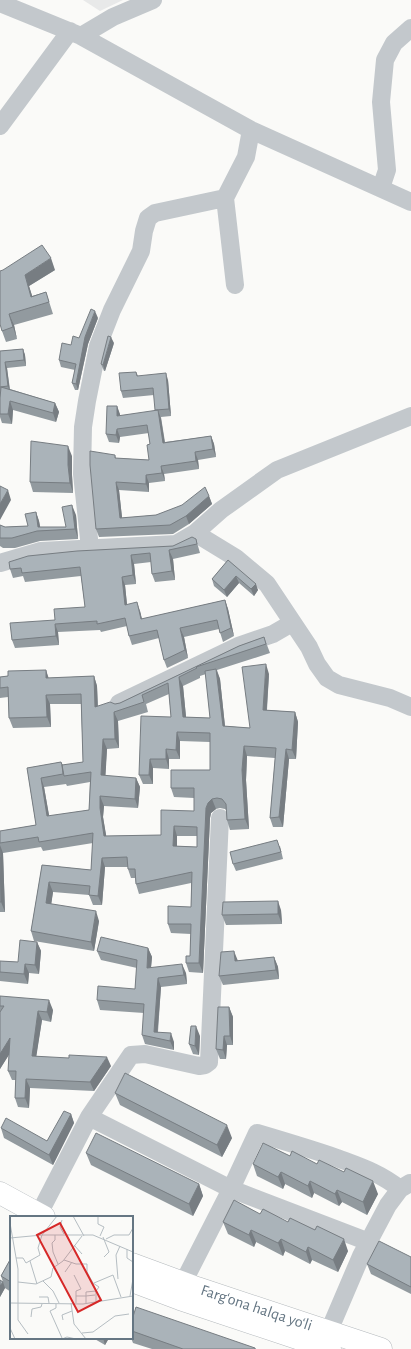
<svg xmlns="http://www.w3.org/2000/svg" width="411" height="1349" font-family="'Alegreya Sans',sans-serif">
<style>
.built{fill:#e8e9e9}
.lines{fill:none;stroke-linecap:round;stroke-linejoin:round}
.highway-casing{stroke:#b4b9bd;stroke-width:23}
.minor{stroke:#c3c8cc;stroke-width:18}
.highway{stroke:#fff;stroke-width:22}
.wall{fill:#929a9f;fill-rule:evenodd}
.shaded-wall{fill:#777d82}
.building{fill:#aab3b9;stroke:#777d82;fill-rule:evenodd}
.labels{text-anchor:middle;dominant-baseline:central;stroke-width:4;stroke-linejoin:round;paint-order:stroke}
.street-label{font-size:16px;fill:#657683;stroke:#fff}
.inset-road{fill:none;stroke:#b5bdc2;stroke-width:1}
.view{fill:#d62828;fill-opacity:0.15;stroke:#d62828;stroke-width:2}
.inset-edge{fill:none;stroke:#657683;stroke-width:2}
</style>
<rect width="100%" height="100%" fill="#fafaf8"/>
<path class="built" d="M83 0H123L100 11Z"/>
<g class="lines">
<g class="highway-casing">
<g id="highway">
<path d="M0 1193 44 1217"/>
<path id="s1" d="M132 1264 197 1288 381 1349"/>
<path d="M132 1281 180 1299 330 1349"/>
</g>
</g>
<path class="minor" d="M0 3 81 36 251 130 411 202
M81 36 113 17 153 0
M0 126 70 31
M381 188 387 170 381 102 385 60 394 43 411 28
M225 198 235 285
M195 533 236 558 267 584 309 647 317 664 327 678 339 685 390 698 411 707
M90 548 82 474 83 427 87 401 98 346 112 310 141 251 144 231 148 218 155 213 225 198 246 157 251 130
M0 563 41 551 176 544 195 533 221 510 277 470 411 416
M119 703 238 646 273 634 292 623
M89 1117 231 1189 183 1283
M39 1214 89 1117 131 1055 145 1054 199 1066 205 1065 209 1062 220 818
M369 1242 231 1189 257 1133C284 1141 311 1149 337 1158 361 1167 380 1173 400 1189
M329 1331 361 1256 388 1205 400 1189 410 1183"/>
<use href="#highway" class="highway"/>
</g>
<path class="wall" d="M55 270 29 286 32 296 46 292 53 314 14 325 17 339 6 342 2 331 0 271Z
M98 318 88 344 78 390H75L72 383 75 370 61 367 59 360 71 345 79 338Z
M114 343 105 371H104L101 364Z
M23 349 25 355 26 366 7 368 10 389 55 403 59 412 56 422 13 410 12 424 2 423 0 417V351Z
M136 372 138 376 168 380 171 416 161 417 165 442 211 436 214 444 216 457 198 460 199 469 164 474 165 481 149 483V492L119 490 122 518 156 515 209 496 212 504 189 524 173 534 99 537 96 529 115 455 116 458 149 460 150 444 149 433 120 437 119 443 109 442 106 434 117 406 120 416 156 411 154 395 123 398 121 391Z
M72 456V475L73 493 33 492 30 482Z
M36 512 39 521 40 527H66L76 515 78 539 40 541 15 548H3L0 546V525L5 527 28 526Z
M196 539 200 553 173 559 175 580 155 582 152 574 151 562 134 564 136 584 125 585 127 605 140 611 142 619 225 600 228 609 234 636 223 642 219 629 184 637 188 658 167 668 164 660 159 638 132 645 129 636 127 626 101 632 100 630 58 632 59 645 15 648 12 640 85 607 81 576 25 582 23 576 13 578 10 569 173 546Z
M228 560 258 590 254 596 239 583 227 597 214 586 212 579Z
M264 637 270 653 217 670 220 679 225 726 250 728 269 674 267 710 295 712 298 722 296 759H289L283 827H273L270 818 275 758 247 756 246 780 249 829 230 830 227 820 226 810 225 809 220 808 216 809 211 813 210 818 203 973 189 972 186 963 190 956 191 934 171 933 168 924 191 907V883L139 894 136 884 135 878H131L128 869V867H105L102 905H93L89 895 53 892 51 904 99 921 94 951 34 941 31 931 42 865 91 870 93 843 43 851 41 847 3 853 5 912H0V831L36 825 27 768 61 762 63 765 83 762 81 704H50L51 727 13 728 9 718 8 697 0 698V677L46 670 48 678 94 676 97 686 98 706 115 704 120 703 239 646ZM206 674 210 718 186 717 183 686 200 678V676ZM169 694 171 717 139 775 143 784H153V768L169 769V759H180V741L210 742V770L171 788 174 797 194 798V811L161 835 106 836 103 817 104 806 138 808 140 787 136 778 105 776 107 749 119 748 118 721 148 712 146 704ZM90 782 89 810 49 816 44 787 66 784 67 786ZM177 836H197V847L177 846Z
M280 846 283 859 236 871 233 864Z
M281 910 282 924 226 925 222 915Z
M37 942 41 951 39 974 29 973 28 984 0 981V961L18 962Z
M148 948 152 957 151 968 186 973 187 984 161 987 158 1032 174 1042V1050L145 1044 142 1035 144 1013 100 1010 97 1000 135 989 137 968 101 960 97 951Z
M274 957 278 967 279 979 223 985 219 976 238 961Z
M0 996 53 1010 51 1022 42 1020 36 1056 111 1066 94 1091 30 1088 29 1108 18 1107 15 1098 16 1080H12L8 1071 9 1054 0 1069Z
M229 1007 233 1017V1045H227L226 1059H220L216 1049Z
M200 1036 199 1055 193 1054 189 1044Z
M115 1093 232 1138 222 1157 120 1105Z
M71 1114 74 1123 53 1165 4 1138 1 1128 47 1141Z
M86 1153 199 1184 203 1196 193 1216 91 1165Z
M290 1156 378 1194 367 1215 342 1202 339 1206 314 1193 312 1198 285 1184 283 1189 257 1176 253 1164Z
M260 1214 348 1251 338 1272 312 1260 310 1264 285 1251 283 1256 256 1242 254 1247 228 1234 223 1222Z
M411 1257V1294L371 1274 367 1264Z
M11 1258V1292L5 1288 0 1297V1280L3 1282 1 1276Z
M132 1320 255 1348 256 1349H152L133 1343 131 1338H132Z
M93 1338H109L105 1345Z"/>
<path class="shaded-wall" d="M51 258 55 270 29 286 36 308 31 297 25 275Z
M95 311 98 318 88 344 78 390 76 384 85 337Z
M9 314 14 325 17 339 13 327Z
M111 337 114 343 105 371 103 365Z
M23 349 25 355 26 366 24 360Z
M5 362 7 368 10 393 8 386Z
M166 373 168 380 171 416 169 409Z
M10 401 13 410 12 424 8 414Z
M55 403 59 412 56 422 53 413Z
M117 406 120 414V424L117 416Z
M158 410 161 419 166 451 163 443Z
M117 429 120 437 119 443 116 435Z
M211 436 214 444 216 457 213 449Z
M68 446 72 456V475L73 493 70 483 68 465Z
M195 452 198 460 199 469 196 461Z
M161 466 164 474 165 481 162 473Z
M146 475 149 483V492L146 484Z
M116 482 119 490 123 526 120 518Z
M8 490 11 500 0 520V504Z
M209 496 212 504 189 524 186 516Z
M72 505 76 515 78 539 75 529Z
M36 512 39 521 41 531 38 527Z
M169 550 173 559 175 580 172 571Z
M131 555 134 564 136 584 133 575Z
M236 576 239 583 227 597 224 590Z
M122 577 125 585 128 614 125 605Z
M256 584 258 590 254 596 251 589Z
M225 600 228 609 234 636 231 628Z
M137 602 140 611 144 628 141 619Z
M55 624 58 632 59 645 56 636Z
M180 628 184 637 188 658 185 650Z
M266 664 269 674 266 720 263 710Z
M216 669 220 679 226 736 223 726Z
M46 670 49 679 46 678Z
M94 676 97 686 98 716 95 707Z
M179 677 183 686 187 727 183 717Z
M46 695 50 704 51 727 47 717Z
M114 712 118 721 119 748 115 739Z
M295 712 298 722 296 759 292 750Z
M177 732 180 741V759L176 750Z
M103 739 107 749 105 785 101 775Z
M244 746 247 756 246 780 249 829 245 819 242 770Z
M166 749 169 759V769L166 759Z
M286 749 289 759 283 827 279 817Z
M150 759 153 768V784L149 775Z
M41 778 44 787 51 826 47 816Z
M136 778 140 787 138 808 135 799Z
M100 796 104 806 103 817 108 846 104 836 100 808Z
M212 799 216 809 211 813 210 818 203 973 199 963 206 808 208 803Z
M174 826 177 836V856L173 846Z
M0 845 3 853 5 912 1 902Z
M102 858 105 867 102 905 98 896Z
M49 882 53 892 50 913 46 903Z
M278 901 281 910 282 924 278 914Z
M96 911 99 921 94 951 91 942Z
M37 942 41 951 39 974 35 965Z
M148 948 152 957 150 977 147 968Z
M234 951 238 961 239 971 235 961Z
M274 957 278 967 279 979 276 970Z
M25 964 29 973 28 984 24 974Z
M182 964 186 973 187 984 184 975Z
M158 978 161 987 157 1038 154 1032Z
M49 1000 53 1010 51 1022 47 1012Z
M229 1007 233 1017V1045L230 1036Z
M38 1011 42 1020 35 1065 32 1056Z
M196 1026 200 1036 199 1055 195 1046Z
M171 1033 174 1042V1050L170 1041Z
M224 1036 227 1045 226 1059 223 1050Z
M10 1038 14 1047 0 1069V1054Z
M107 1057 111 1066 94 1091 90 1082Z
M26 1079 30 1088 29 1108 25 1098Z
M71 1114 74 1123 53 1165 49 1155Z
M227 1125 232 1138 222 1157 217 1145Z
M281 1172 285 1184 283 1189 278 1177Z
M310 1181 314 1193 312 1198 308 1186Z
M373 1181 378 1194 367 1215 363 1202Z
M199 1184 203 1196 193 1216 189 1204Z
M337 1190 342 1202 339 1206 335 1194Z
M251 1230 256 1242 254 1247 249 1235Z
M281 1239 285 1251 283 1256 278 1243Z
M344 1239 348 1251 338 1272 333 1260Z
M308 1247 312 1260 310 1264 306 1252Z
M3 1282 5 1288 0 1297V1286Z
M103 1338H109L105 1345Z"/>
<path class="building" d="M42 245 51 258 25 275 31 297 46 292 49 302 9 314 13 327 2 331 0 324V271L3 270Z
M91 309 95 311 85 337 76 384 72 383 76 364 59 360 62 343 71 345 73 336 79 338Z
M108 336 111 337 103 365 101 364Z
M23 349 24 360 5 362 8 386 0 387V351Z
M136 372 137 376 166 373 169 409 155 410 153 388 121 391 119 373Z
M1 387 55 403 53 413 10 401 8 414H0V398Z
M107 406H117V416L158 410 163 443 211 436 213 449 195 452 196 461 161 466 162 473 146 475V484L116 482 120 518 156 515 182 505 205 487 209 496 186 516 170 525 96 529 90 465V451L115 455V458L149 460 147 445 150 444 147 425 117 429 116 435 106 434Z
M31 441 68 446V465L70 483 30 482Z
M0 486 8 490 0 504Z
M72 505 75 529 37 531 12 538H0V525L5 527 28 526 25 514 36 512 38 527H66L62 507Z
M192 537 196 539 197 544 169 550 172 571 152 574 150 553 131 555 133 575 122 577 125 605 137 602 141 619 225 600 231 628 220 633 217 620 180 628 185 650 164 660 157 630 129 636 125 618 97 624V621L55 624 56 636 12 640 10 623 55 620 54 609 85 607 80 567 22 573 21 568 10 569 9 562 28 556 77 551 173 546Z
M228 560 256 584 251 589 236 576 224 590 212 579Z
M264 637 266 644 196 667 197 668 179 677 183 717 210 718 205 671 216 669 223 726 250 728 242 667 266 664 263 710 295 712 292 750 286 749 279 817 270 818 276 748 244 746 242 770 245 819 227 820 226 804 222 799 217 798 212 799 208 803 206 808 199 963H186V956H190L191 924H168V906L191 907 192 872 136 884 135 869H128L127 857 102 858 98 896 89 895 90 886 49 882 46 903 96 911 91 942 31 931 42 865 91 870 93 833 39 842 38 837 0 843V831L36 825 27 768 61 762 62 765 83 762 81 694 46 695 47 717 9 718 8 687 0 688V677L8 676V671L46 670V678L94 676 95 707 110 702 115 704 120 703 239 646ZM168 683 171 717 141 716 139 775H149L150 759H166V749L176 750 177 732 210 733V770H171V788H194V811L161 810V835L104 836 100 808V796L135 799 136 778 101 775 103 739H115L114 712 144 702 142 695ZM62 765 64 776 91 772 89 810 47 816 41 778 63 774ZM174 826 197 827V847L173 846Z
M277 840 281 852 233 864 230 852Z
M0 857 1 902H0Z
M278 901V914L222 915 223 902Z
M101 937 148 948 147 968 182 964 184 975 158 978 154 1032 171 1033 170 1041 142 1035 144 1004 97 1000 98 986 135 989 137 960 97 951Z
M20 940 37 942 35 965 25 964 24 974 0 972V961L18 962Z
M234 951 235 961 274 957 276 970 219 976 221 952Z
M0 996 49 1000 47 1012 38 1011 32 1056 69 1058V1055L107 1057 90 1082 26 1079 25 1098H15L16 1071H8L10 1038 0 1054V1012L4 1006H0Z
M218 1007H229L230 1036H224L223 1050 216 1049Z
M191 1026H196L195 1046 189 1044Z
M125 1073 227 1125 217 1145 115 1093Z
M64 1111 71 1114 49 1155 1 1128 6 1118 47 1141Z
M96 1133 199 1184 189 1204 86 1153Z
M263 1143 290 1156 292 1151 317 1164 319 1160 344 1172 346 1168 373 1181 363 1202 337 1190 335 1194 310 1181 308 1186 281 1172 278 1177 253 1164Z
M234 1200 260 1214 263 1209 288 1222 290 1218 315 1230 317 1226 344 1239 333 1260 308 1247 306 1252 281 1239 278 1243 251 1230 249 1235 223 1222Z
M379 1241 411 1257V1287L367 1264Z
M11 1258V1282L1 1276Z
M0 1280 3 1282 0 1286Z
M136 1307 255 1348V1349H183L132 1331V1320Z"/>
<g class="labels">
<g class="street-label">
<text stroke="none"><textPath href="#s1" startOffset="132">Farg‘ona halqa yo‘li</textPath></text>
</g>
</g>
<g transform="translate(10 1216)">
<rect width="123" height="123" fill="#fafaf8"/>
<path class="inset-road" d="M63 0 74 20M88 0V8L94 11 90 20M52 4 50 11 54 18M0 7 8 53V104L18 118M32 19 47 0M45 19V24L42 27 43 36 48 48M93 21 99 36 94 41M0 22 32 19H83L123 36M96 23 104 19H119L123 12M64 29 72 38M117 33V42L123 46M6 42H13L16 47 30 39 28 32 32 19M54 44 66 48H77V56L83 67 89 71 86 75V85M20 45 27 68M55 56 62 46M64 59 71 73 66 75V87M108 63 106 39 110 30M33 65 43 75 49 87M8 66 26 68 41 61 43 52 53 45 72 20M84 67 103 59 111 81M85 79 76 80V76L86 75M66 80H76V87M120 80 123 63M29 81H38L39 87M0 87 73 88 123 80M61 87 64 108 76 123M46 88V92L40 95 52 122M21 101 22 93 31 91 32 88M53 104 52 99 62 95M0 112 5 123M72 117 83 116 105 100 119 98M52 123 57 121 66 123"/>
<path class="view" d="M50 7 91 84 68 96 27 19Z"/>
<rect width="123" height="123" class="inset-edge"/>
</g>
</svg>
